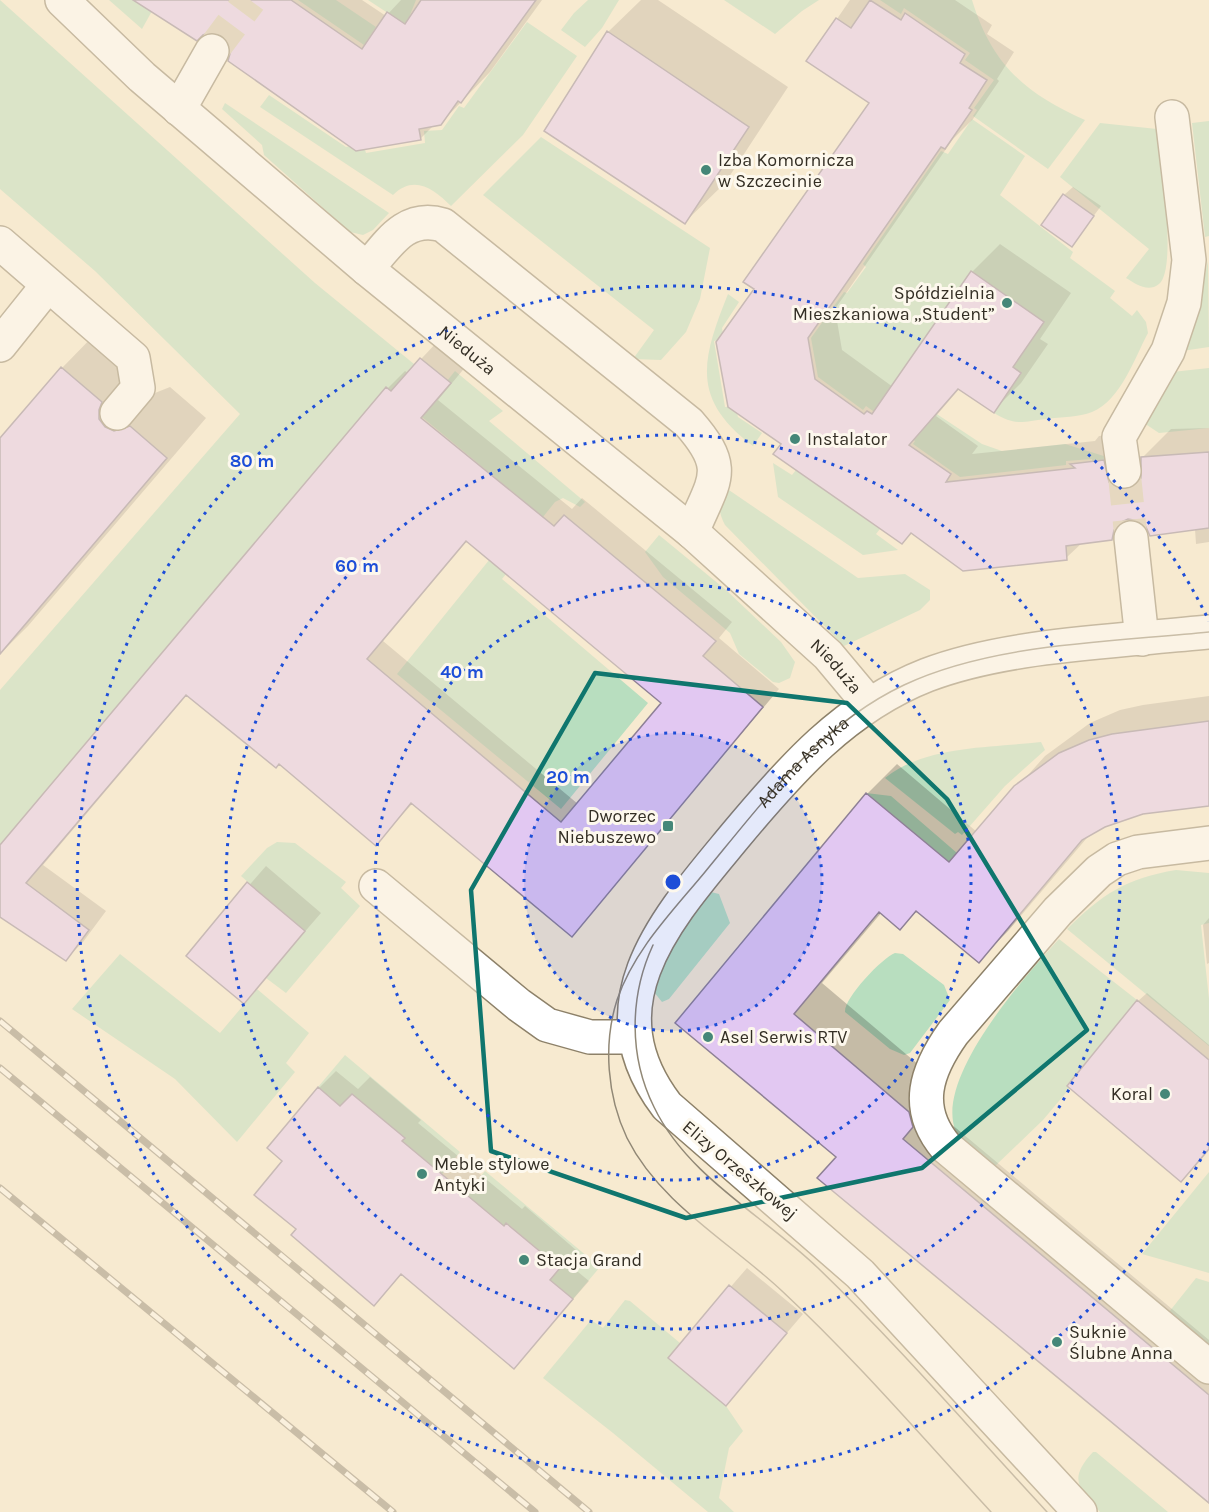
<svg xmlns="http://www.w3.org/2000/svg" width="1209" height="1512" font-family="Karla,sans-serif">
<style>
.green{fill:#b8debf}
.shadow{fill:#0003;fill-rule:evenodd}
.building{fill:#e2c8f2;stroke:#8e8096;stroke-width:1.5;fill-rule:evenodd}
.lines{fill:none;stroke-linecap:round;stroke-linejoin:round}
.minor-tunnel{stroke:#d0c4ae;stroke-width:33;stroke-dasharray:33 16;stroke-linecap:butt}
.minor-casing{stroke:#8d8169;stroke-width:36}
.minor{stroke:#fff;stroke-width:33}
.tram{stroke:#918876;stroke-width:1.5}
.rail-casing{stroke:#918876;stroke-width:7}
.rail{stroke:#fdf8ed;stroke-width:4.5;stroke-dasharray:14;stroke-linecap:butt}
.marked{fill:none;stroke:#0f766e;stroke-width:4.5;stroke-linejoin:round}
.ring{fill:none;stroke:#1d4ed8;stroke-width:3;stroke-dasharray:3 6}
.poi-dot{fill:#458778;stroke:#fdf8ed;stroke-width:2}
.labels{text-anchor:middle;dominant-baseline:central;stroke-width:6;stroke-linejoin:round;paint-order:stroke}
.poi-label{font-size:18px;fill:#332e24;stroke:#fdf8ed;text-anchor:start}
.street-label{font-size:18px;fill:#332e24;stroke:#fdf8ed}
.centre{fill:#1d4ed8;stroke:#fdf8ed;stroke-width:3}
.ring-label{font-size:18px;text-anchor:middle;font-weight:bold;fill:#1d4ed8;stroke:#fdf8ed;stroke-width:6;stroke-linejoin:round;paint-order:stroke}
</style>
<rect width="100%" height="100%" fill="#f7ead0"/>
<path class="green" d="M0 0 315 283 414 364 391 391 386 388 0 845V690L240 414 95 271 0 189Z
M109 0H136L152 11 142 29Z
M298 0H336L376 27 364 45Z
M368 0H416L406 25Z
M588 0H619L602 28 585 47 561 30 574 13Z
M724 0H819L802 11 775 34Z
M880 0H972C992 65 1025 93 1085 120L1048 169 973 116 977 110 974 108 994 80 965 60 970 53 904 8 901 14Z
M527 22 577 56 523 135 451 206C434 189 414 174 393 195L260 107 269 95 346 147 363 143 366 153 425 143 424 131 442 130 459 106 464 108Z
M225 103 389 213 373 230 363 235 350 232 264 155 262 145 222 109Z
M972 119 1025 156 1000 195 1073 252 1070 258 1115 291 1110 298 1132 316 1137 310 1146 322 1148 333C1134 359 1121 400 1092 412 1079 417 1061 417 1046 419 1021 422 1016 426 994 413L1021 373 1013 367 971 271 893 385 982 444 1002 451 1065 444 1107 457 1109 468 1094 470 1092 459 1066 461V465L960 477 913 444 915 441 866 406 863 410 818 377 811 338 844 292 847 293 866 267 863 264 941 151 948 154Z
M1209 121V236L1205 237 1192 123Z
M1100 123 1157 129C1160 155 1178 269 1159 284 1148 293 1136 284 1126 278L1149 249 1060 177Z
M541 137 710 248 700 299 686 332 661 360 633 359 654 330 483 195Z
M1208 261 1209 347 1182 351 1197 313Z
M728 294 739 302 722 328 724 339 714 341 725 407 735 406 738 417 762 433 753 446C690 399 702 359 728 294Z
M1209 368V428L1159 433 1144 423 1172 372Z
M455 371 503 411 489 421 585 502 580 507 563 498 555 502 543 517 422 417 450 384 447 381Z
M773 463 792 475 796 470 880 529 876 534 898 550 863 555 778 497Z
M723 486 858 578 905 574 930 590V600L920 610 844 646 725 525C718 512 717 499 723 486Z
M659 535 726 590 781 642 795 662 790 678 779 683 773 682 739 654 730 633 663 577 645 552Z
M498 549 515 563 502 579 648 703 561 809 397 674Z
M1041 742 1045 750 1005 786 962 835 958 832 955 834 885 778C926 745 991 748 1041 742Z
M866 793 891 796 957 853 949 862Z
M277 842 295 843 346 882 341 888 360 906 286 993 266 978 305 931 241 876 267 848Z
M1176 870 1209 873V923L1201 925 1209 999V1046L1067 929C1102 894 1127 878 1176 870Z
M711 892 719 894 730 923 669 999 662 1002 654 992C666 952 685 924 711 892Z
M1059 939 1137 1000 1067 1085 1070 1088 1043 1120 993 1168C981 1157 963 1146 956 1132 933 1079 1025 976 1059 939Z
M895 953 903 954 944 985 950 1000 910 1053 904 1055 890 1049 845 1012C844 998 882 958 895 953Z
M120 954 220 1033 257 989 309 1033 286 1063 295 1072 237 1142 175 1079 72 1009Z
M345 1055 460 1152 442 1174 402 1141 405 1138 352 1094 340 1106 318 1087Z
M485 1171 600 1267 573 1299 550 1280 560 1268 507 1223 504 1226 466 1194Z
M1209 1172V1273L1142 1254Z
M1196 1278 1209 1282V1345L1169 1312Z
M625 1300 630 1301 680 1343 669 1358 726 1406 743 1431 729 1448 719 1498 734 1512H708L613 1433 543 1378 591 1320 603 1328Z
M1093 1452H1096L1168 1512H1100C1078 1488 1068 1479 1093 1452Z"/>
<path class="shadow" d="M141 0H362L386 16 401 0H542L490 72 440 124 434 125 420 139 232 50 229 40 223 34Z
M641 0H658L788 87 725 183 685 222 608 32Z
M850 0H955L992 25 987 34 1014 52 997 79 999 81 973 119 953 139 835 309 842 350 893 387 972 272 1000 244 1071 293 1040 339 1048 344 1021 383 993 411 960 388 936 416 978 446 972 454 1095 441 1099 436 1131 433 1137 454 1142 458 1171 429 1209 428V542L1196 544 1195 529 1148 527 1140 520 1131 518 1112 538 1083 542 1066 558 912 532 902 542 784 443 756 289 871 102 808 61Z
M1073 187 1101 206 1072 245 1064 195Z
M101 328 144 388 155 393 170 387 206 418 28 626 0 654V440L62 368Z
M438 341 467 365 438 400 572 509 582 498 732 622 719 638 779 689 572 935 413 803 376 844 279 763 187 695 43 865 106 911 83 942 66 959 0 915V847L387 389 405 371 408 373ZM468 540 663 702 578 804 383 641Z
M1209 696V806L1103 819 1008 931 979 961 918 910 900 928 882 912 822 983 939 1082 932 1108 1209 1340V1504L819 1177 838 1156 677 1023 867 794 897 764 977 832 1045 756 1090 723 1120 710 1143 705Z
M266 866 321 913 244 1002 188 955Z
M1209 918V963L1207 964 1203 925Z
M1147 993 1209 1045V1149L1138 1001Z
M336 1071 358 1089 370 1077 421 1120 418 1123 522 1209 525 1206 576 1250 566 1262 589 1281 514 1367 403 1273 374 1304 298 1228 284 1161 319 1088Z
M747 1268 803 1314 726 1404 670 1357Z"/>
<path class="building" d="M133 0H291L362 49 387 12 405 24 421 0H536L461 103 458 101 441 125 419 129 421 140 356 151 228 61 231 50 228 41 222 35 211 32 203 35 197 41Z
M870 0 901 20 905 13 965 54 960 63 987 80 969 108 972 110 945 149 941 147 808 338 815 379 864 414 867 411 872 414 971 271 1044 322 1013 367 1021 373 994 413 958 389 909 445 951 474 946 482 1075 468 1070 464 1104 460 1109 482 1117 488 1126 490 1135 486 1141 478V457L1209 452V528L1150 536 1146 527 1139 521 1128 519 1119 523 1114 530 1112 540 1066 546 1067 560 963 571 911 533 902 544 773 454 781 444 728 407 716 342 754 289 743 282 869 103 806 61 836 18 851 28Z
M607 31 749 127 685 224 544 131Z
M1063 194 1094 216 1072 247 1041 225Z
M420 358 451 383 421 418 554 526 564 515 716 641 703 656 763 707 572 937 411 803 376 846 279 764 276 768 186 695 26 883 89 930 66 961 0 917V845L386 387 391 391ZM466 541 661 703 561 822 367 659Z
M61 367 102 402 99 410V419L105 427 114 431 130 426 167 458 0 654V438Z
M1209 721V806L1143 814 1105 827 1082 840 979 963 916 911 900 930 879 912 794 1014 909 1112 913 1127 903 1139 1209 1395V1503L817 1178 836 1157 675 1023 866 793 949 862 1014 786 1059 753 1089 740 1112 734Z
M247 882 305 931 244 1004 186 956Z
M1137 1000 1209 1060V1149L1181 1182 1067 1086Z
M318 1087 340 1106 352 1094 405 1138 402 1141 504 1226 506 1223 560 1268 550 1280 573 1299 514 1369 401 1274 374 1306 291 1235 296 1229 254 1195 282 1161 267 1148Z
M729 1285 787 1333 726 1406 668 1358Z"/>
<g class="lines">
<path class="minor-tunnel" d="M212 51 250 0
M1124 471 1131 538"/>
<g class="minor-casing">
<g id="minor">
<path id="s1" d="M62 0 142 77 367 269 692 532 828 655 869 704"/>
<path d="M179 109 212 51"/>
<path d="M0 243 133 358 138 388 117 413"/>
<path d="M367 269C389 243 406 214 443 225L689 423C730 470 714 479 692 532"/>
<path d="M0 345 48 285"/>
<path d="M1124 471 1119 437 1168 351 1184 303 1189 260 1172 117"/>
<path d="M1131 538 1142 639"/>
<path d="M1209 843 1138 852 1117 859 1099 871 1058 911 953 1033C926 1071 913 1108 946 1147L1209 1367"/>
<path d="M376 886 519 1005 547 1025 590 1037H635"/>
<path d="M1080 1512 860 1274 667 1106C588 1003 669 916 735 836 790 770 845 707 927 675 1008 644 1122 641 1209 632"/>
</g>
</g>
<use href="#minor" class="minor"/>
<g class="tram">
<path d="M653 945C629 997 629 1057 654 1107 687 1176 764 1216 818 1268 898 1345 971 1430 1047 1512"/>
<path id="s2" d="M991 1512C922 1437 856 1360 782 1291 730 1242 660 1204 627 1138 607 1096 603 1044 617 1000 634 950 672 912 705 872 763 802 819 725 904 685 993 643 1112 642 1209 632"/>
</g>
<g class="rail-casing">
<path id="rail" d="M0 1021 589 1512
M0 1068 535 1512
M0 1188 393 1512"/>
</g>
<use href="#rail" class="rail"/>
</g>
<path d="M0 0H1209V1512H0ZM595 673 847 703 947 799 1087 1030 922 1168 686 1218 491 1151 471 890Z" fill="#f7ead0" fill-opacity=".55" fill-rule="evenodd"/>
<path class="marked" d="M595 673 847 703 947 799 1087 1030 922 1168 686 1218 491 1151 471 890Z"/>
<circle cx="673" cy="882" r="149" fill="#1d4ed8" fill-opacity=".12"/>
<g class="ring">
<circle cx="673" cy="882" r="149"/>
<circle cx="673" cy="882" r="298"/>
<circle cx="673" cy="882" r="447"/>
<path d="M1209 1143A596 596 0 1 1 1209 621"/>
</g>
<g class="poi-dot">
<circle cx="706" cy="170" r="6"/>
<circle cx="1007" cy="303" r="6"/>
<circle cx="795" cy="439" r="6"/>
<rect x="662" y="820" width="12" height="12" rx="3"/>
<circle cx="708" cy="1037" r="6"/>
<circle cx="1165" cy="1094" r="6"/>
<circle cx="422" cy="1174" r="6"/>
<circle cx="524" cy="1260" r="6"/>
<circle cx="1057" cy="1342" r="6"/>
</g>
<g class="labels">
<g class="poi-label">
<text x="718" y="160">Izba Komornicza<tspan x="718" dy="21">w Szczecinie</tspan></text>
<text x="995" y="293" text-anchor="end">Spółdzielnia<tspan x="995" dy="21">Mieszkaniowa „Student”</tspan></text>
<text x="807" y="439">Instalator</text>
<text x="656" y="816" text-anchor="end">Dworzec<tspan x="656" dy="21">Niebuszewo</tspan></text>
<text x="720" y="1037">Asel Serwis RTV</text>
<text x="1153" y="1094" text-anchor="end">Koral</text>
<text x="434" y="1164">Meble stylowe<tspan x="434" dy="21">Antyki</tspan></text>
<text x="536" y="1260">Stacja Grand</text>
<text x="1069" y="1332">Suknie<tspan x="1069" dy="21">Ślubne Anna</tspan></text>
</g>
<g class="street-label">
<text stroke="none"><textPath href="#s1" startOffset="536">Nieduża</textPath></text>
<text stroke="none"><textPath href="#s1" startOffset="1022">Nieduża</textPath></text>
<text stroke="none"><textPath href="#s2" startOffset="969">Adama Asnyka</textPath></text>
<text transform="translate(740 1170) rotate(40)">Elizy Orzeszkowej</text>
</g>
</g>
<circle cx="673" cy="882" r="9" class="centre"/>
<g class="ring-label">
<text x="252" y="467">80 m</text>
<text x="357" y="572">60 m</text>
<text x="462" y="678">40 m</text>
<text x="568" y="783">20 m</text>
</g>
</svg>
